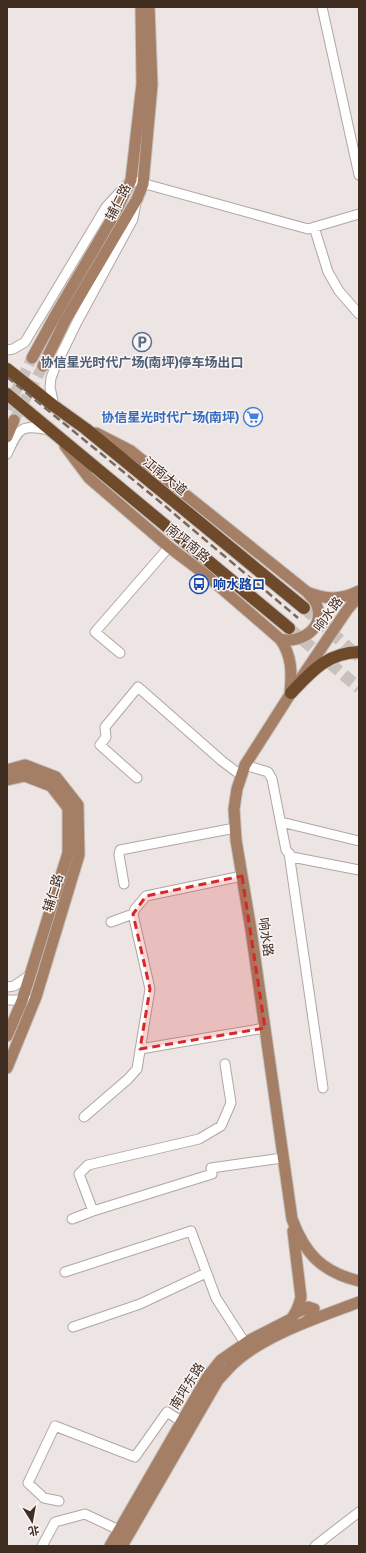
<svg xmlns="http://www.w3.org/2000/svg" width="366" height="1553" font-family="'Fira Sans Condensed','Noto Sans SC',sans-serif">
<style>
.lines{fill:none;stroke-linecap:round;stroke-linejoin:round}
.major-tunnel{stroke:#cac0bc;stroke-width:11;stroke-dasharray:11 5.5;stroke-linecap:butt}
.highway-tunnel{stroke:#cac0bc;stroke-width:12;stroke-dasharray:12 6;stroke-linecap:butt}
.minor-casing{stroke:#b2a6a1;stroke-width:11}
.major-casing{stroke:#c6c0bc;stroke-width:13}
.highway-casing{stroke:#c6c0bc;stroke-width:14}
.minor{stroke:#fff;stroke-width:9}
.major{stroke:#a57f65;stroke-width:11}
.highway{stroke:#6e4a2b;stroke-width:12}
.rail{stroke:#7b685c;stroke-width:2.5;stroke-dasharray:8 4;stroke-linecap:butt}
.marked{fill:#d62828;fill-opacity:0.2;stroke:#d62828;stroke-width:3;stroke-dasharray:8 5;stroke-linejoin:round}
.labels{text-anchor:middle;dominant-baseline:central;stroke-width:3;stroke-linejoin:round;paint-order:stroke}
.street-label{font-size:13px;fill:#402d21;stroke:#faf4f4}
.service-label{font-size:13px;font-weight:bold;fill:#4e5e75;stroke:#faf4f4}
.shop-label{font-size:13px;font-weight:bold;fill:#366cbe;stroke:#faf4f4;text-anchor:end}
.transit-label{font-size:13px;font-weight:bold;fill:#164399;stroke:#faf4f4;text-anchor:start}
</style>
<rect width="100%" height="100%" fill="#ede5e3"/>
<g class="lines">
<path class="major-tunnel" d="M7 409 32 358
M14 420 43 366"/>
<path class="highway-tunnel" d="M304 608 359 657
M289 628 359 688"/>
<g class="minor-casing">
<path id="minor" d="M322 7 359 175
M314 227 328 272 339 291 359 314
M7 350 13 349 25 342 106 207 131 180 308 229 359 214
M54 406 50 387 51 378 55 367 77 322 133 219 136 203
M7 454C19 428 20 424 49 430
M120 653 95 632 169 547
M245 765 268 772 272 779 286 850 292 857 359 870
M137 778 100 745 106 737 105 727 138 687 222 761 242 776
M281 822 359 841
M289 853 323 1088
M124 884 119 855 120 850 235 828
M111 922 133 914
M7 987 14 986 30 975
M7 1000H28
M140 1049 265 1028
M84 1117 128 1079 137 1069 150 989 133 914 135 909 146 896 242 876
M93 1211 79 1174 88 1165 199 1139 221 1126 231 1103 225 1064
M72 1219 93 1211 212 1174 211 1168 282 1158
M65 1272 191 1231 216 1298 245 1343
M73 1327 140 1304 206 1273
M59 1501 44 1498 28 1483 55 1426 135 1457 167 1412 181 1421
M42 1546 55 1522 85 1514 119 1530
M315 1546 359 1512"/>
</g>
<g class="major-casing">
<path id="major" d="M32 358 55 316 114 215 131 180 142 84 141 7
M43 366 65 321 137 199 143 184 152 85 149 7
M96 433 131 451 307 592C326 600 341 600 359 591
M7 437 14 420
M65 446 89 478 169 547 206 575 280 639C292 655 292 673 290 693
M359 596 347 610 291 693 245 765 237 789 234 809 236 840 251 930 292 1219C305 1254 322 1272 359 1281
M280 639C303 644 326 627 316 603 314 599 310 596 308 593
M7 770 25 765 56 777 78 805 79 855 36 997 7 1068
M7 780 25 776 51 786 68 808V853L22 1001 7 1036
M296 1313 308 1307 314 1309 313 1315 306 1322
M110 1546 208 1376 221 1360 250 1340 291 1319C297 1312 299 1306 301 1297L293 1231
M122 1546 218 1380C223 1375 227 1370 232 1365 263 1335 320 1317 359 1302"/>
</g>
<g class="highway-casing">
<path id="highway" d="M7 369 54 406 86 429 304 608
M7 394 289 628
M291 693C312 671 327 653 359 652"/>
</g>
<use href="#minor" class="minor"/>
<use href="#major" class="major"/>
<use href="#highway" class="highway"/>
<path class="rail" d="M7 377 153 496 298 618"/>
</g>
<path class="marked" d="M242 876 265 1028 140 1049 150 989 133 914 146 896Z"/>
<defs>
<g id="parking-ring" transform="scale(1)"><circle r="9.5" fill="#faf4f4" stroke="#5c6f8a" stroke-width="1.5"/><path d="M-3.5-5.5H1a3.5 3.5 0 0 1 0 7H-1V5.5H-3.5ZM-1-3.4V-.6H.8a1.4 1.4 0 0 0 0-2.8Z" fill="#5c6f8a"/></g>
<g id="supermarket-ring" transform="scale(1)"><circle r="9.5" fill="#faf4f4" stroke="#3f7fe0" stroke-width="1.5"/><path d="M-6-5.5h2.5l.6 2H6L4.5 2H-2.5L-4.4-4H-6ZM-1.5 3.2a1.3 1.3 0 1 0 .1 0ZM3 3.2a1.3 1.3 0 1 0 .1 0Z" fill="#3f7fe0"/></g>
<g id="bus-ring" transform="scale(1)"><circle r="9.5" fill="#faf4f4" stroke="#1a4fb4" stroke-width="1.5"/><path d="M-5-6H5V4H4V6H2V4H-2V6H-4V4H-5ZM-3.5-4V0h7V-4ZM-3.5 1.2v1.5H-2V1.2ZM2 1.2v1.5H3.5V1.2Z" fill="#1a4fb4"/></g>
</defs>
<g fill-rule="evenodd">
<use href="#parking-ring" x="142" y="342"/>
<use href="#supermarket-ring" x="253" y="417"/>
<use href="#bus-ring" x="199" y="584"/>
</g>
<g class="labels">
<g class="street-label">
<text transform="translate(118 202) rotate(-63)">辅仁路</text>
<text transform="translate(165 476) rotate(39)">江南大道</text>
<text transform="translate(188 543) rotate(39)">南坪南路</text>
<text transform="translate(328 614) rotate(-54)">响水路</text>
<text transform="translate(53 893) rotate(-73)">辅仁路</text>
<text transform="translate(266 937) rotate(82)">响水路</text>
<text transform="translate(187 1386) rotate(-58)">南坪东路</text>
</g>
<g class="service-label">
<text x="142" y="362">协信星光时代广场(南坪)停车场出口</text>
</g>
<g class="shop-label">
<text x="239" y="417">协信星光时代广场(南坪)</text>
</g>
<g class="transit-label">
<text x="213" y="584">响水路口</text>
</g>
</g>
<rect width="366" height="1553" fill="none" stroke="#402d21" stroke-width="16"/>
<g transform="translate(32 1521) rotate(169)" stroke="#faf4f4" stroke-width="3" paint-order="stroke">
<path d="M0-3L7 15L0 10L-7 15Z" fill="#402d21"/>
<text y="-6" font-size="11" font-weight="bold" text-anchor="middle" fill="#402d21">北</text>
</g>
</svg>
